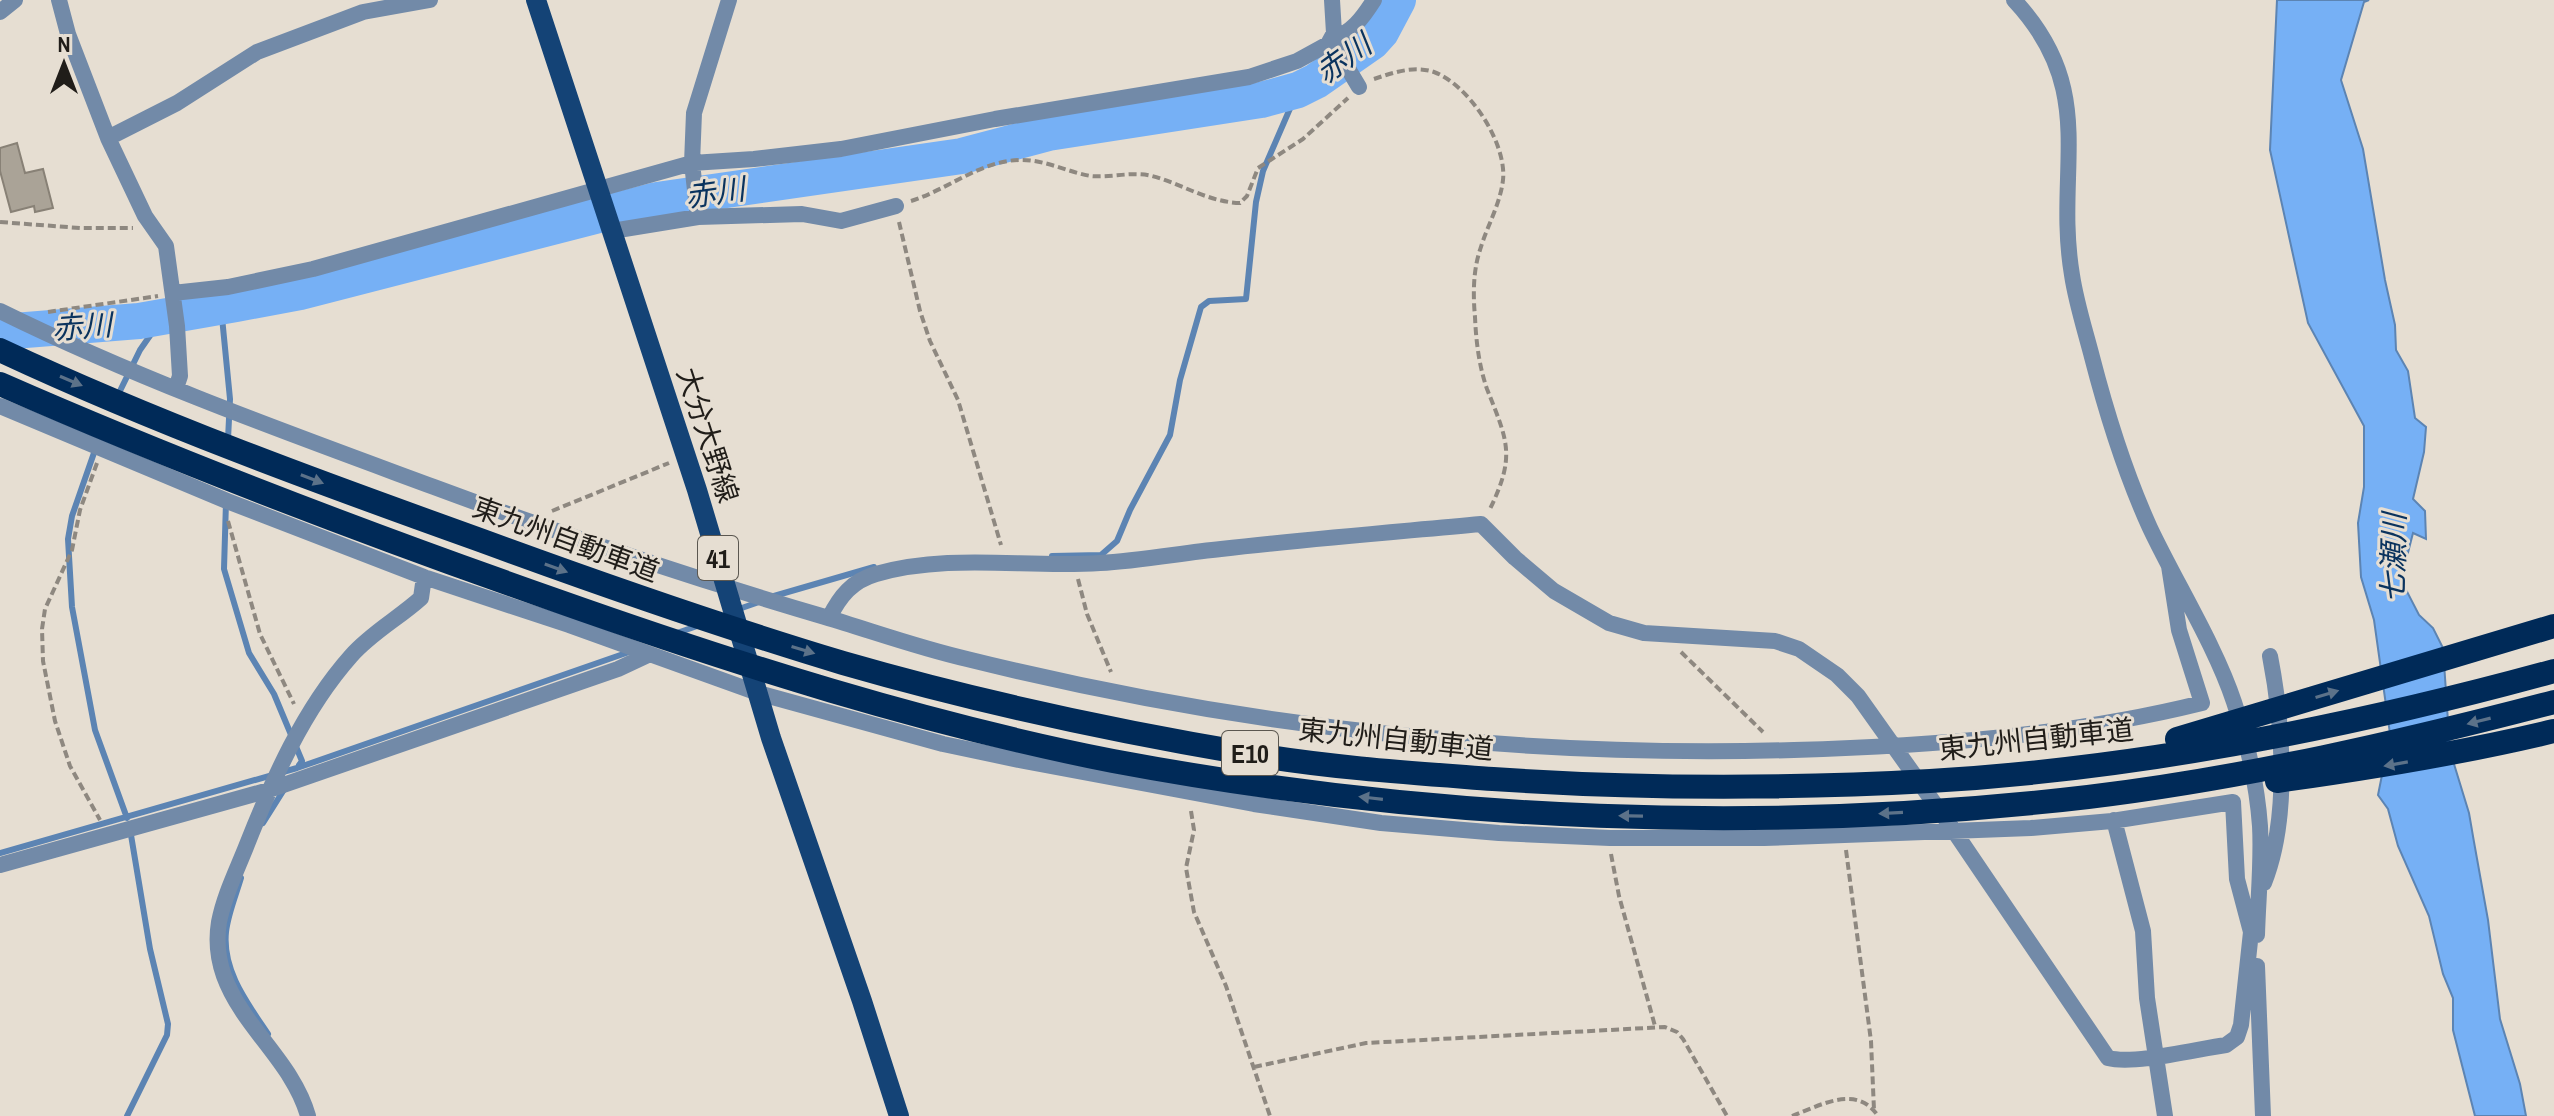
<svg xmlns="http://www.w3.org/2000/svg" width="2554" height="1116" font-family="'Archivo Narrow','Noto Sans JP',sans-serif">
<style>
.water{fill:#76b0f5;stroke:#5c84b3;stroke-width:2}
.lines{fill:none;stroke-linecap:round;stroke-linejoin:round}
.stream{stroke:#5c84b3;stroke-width:6}
.river{stroke:#76b0f5;stroke-width:36}
.building{fill:#aaa397;stroke:#888176;stroke-width:2}
.path{stroke:#8e8880;stroke-width:4;stroke-dasharray:8 4;stroke-linecap:butt}
.street{stroke:#728aa8;stroke-width:16}
.primary{stroke:#144376;stroke-width:20}
.highway{stroke:#002a58;stroke-width:24}
.oneway{fill:#5c7289}
.labels{text-anchor:middle;dominant-baseline:central;stroke-width:6;stroke-linejoin:round;paint-order:stroke}
.shield{fill:#e6ded2;stroke:#5b5750;stroke-width:2}
.shield-label{font-size:26px;font-weight:bold;fill:#201d19}
.street-label{font-size:28px;fill:#201d19;stroke:#e6ded2}
.water-label{font-size:30px;font-style:italic;fill:#0a335e;stroke:#e6ded2}
</style>
<rect width="100%" height="100%" fill="#e6ded2"/>
<path class="water" d="M2277 0H2369L2364 2 2341 80 2363 149 2385 280 2395 325 2396 350 2408 371 2415 418 2426 427 2424 452 2413 499 2425 511 2426 539 2413 533 2401 580 2419 615 2433 628 2443 648 2450 751 2469 813 2474 842 2488 920 2500 1019 2520 1084 2526 1116H2475L2453 1030V998L2443 974 2429 916 2398 846 2388 809 2378 795 2382 775 2394 762 2374 620 2361 577 2358 523 2364 487V426L2308 323 2270 150Z"/>
<g class="lines">
<path class="stream" d="M221 307 230 399 228 439
M118 395 140 350 163 317
M95 450 72 516 68 539 72 607 95 730 127 818
M226 502 224 569 249 653 274 694 302 761 299 765
M1052 556 1101 555 1117 541 1130 510 1170 435 1180 380 1201 307 1209 301 1246 299 1256 202 1263 171 1298 90
M774 596 874 567
M736 610 759 602
M677 633 700 625
M263 823 285 788
M0 853 297 768 629 652
M241 878C236 895 228 914 226 932 222 971 248 1004 268 1034
M127 1116 167 1035 168 1024 150 949 130 829"/>
<path class="river" d="M0 332 139 321 236 304 300 292 657 200 962 156 1048 133 1261 100 1298 90 1316 81 1372 42 1381 32 1398 0"/>
</g>
<path class="building" d="M17 143 25 173 43 169 53 208 35 212 34 206 11 212 0 171V148Z"/>
<g class="lines">
<path class="path" d="M1374 79C1392 73 1414 65 1434 72 1469 85 1507 143 1503 180 1500 205 1487 226 1480 250 1473 271 1473 295 1475 317 1476 341 1479 366 1487 389 1508 442 1516 456 1489 511
M911 201C947 190 980 161 1019 160 1044 159 1067 172 1091 176 1111 178 1132 171 1152 176 1182 184 1208 202 1240 203L1247 196 1258 168 1303 139 1348 98
M0 222 80 228H133
M899 222 920 311 930 341 958 400 1001 545
M48 312 158 296
M97 463 80 510 72 550 45 609 42 629 43 661 55 721 70 766 100 820
M552 511 669 463
M228 521 260 634 294 704
M1078 579 1087 614 1111 672
M1681 652 1763 732
M1191 811 1194 830 1186 868 1194 912 1226 986 1270 1116
M1846 850 1871 1041 1874 1110
M1611 854 1619 896 1655 1026
M1254 1067 1366 1043 1665 1027 1677 1032 1683 1039 1727 1116
M1792 1116C1821 1105 1857 1084 1878 1116"/>
<path class="street" d="M59 0 68 34 108 138
M2014 0C2100 92 2054 168 2072 275 2076 302 2085 330 2092 357 2107 415 2125 473 2150 528 2176 583 2215 645 2234 702 2247 741 2257 785 2260 826 2262 862 2258 899 2257 935
M0 12 15 0
M1359 87 1331 40C1352 32 1362 19 1374 0
M698 217 692 163 694 113 729 0
M612 231 698 217 802 214 841 221 896 206
M173 293 228 287 313 269 692 163 754 159 841 149 995 119 1249 77 1297 61 1328 44 1334 33 1332 0
M0 311C140 380 288 433 434 487 563 535 693 578 825 617 872 631 919 648 967 659 1237 726 1515 758 1794 750 1930 746 2069 736 2202 703L2179 630 2169 566
M176 388 180 376 177 326 166 246 145 216 108 138 177 103 257 52 363 12 430 0
M0 406 227 501 424 577 569 625 758 693 943 744 1024 761 1254 804 1381 823 1499 833 1610 838H1764L2031 828 2112 821 2233 802 2237 879 2251 932 2257 933
M829 618C840 596 852 581 876 574 950 553 1025 568 1100 563 1140 561 1181 553 1221 549 1307 539 1395 532 1481 524L1515 558 1554 591 1609 623 1644 633 1775 641 1799 649 1837 675 1858 696 1954 831 2108 1058C2134 1065 2197 1049 2226 1045L2237 1037 2241 1025 2251 932
M2114 820 2143 931 2147 998 2165 1116
M0 865 269 790 618 669 650 654
M2264 883C2290 818 2283 723 2270 656
M2257 966 2263 1116
M308 1116C293 1062 243 1028 224 976 218 959 216 940 219 922 224 896 236 872 246 847 272 781 303 710 351 656 371 633 399 618 421 598L424 577"/>
<path class="primary" d="M536 0 697 490 771 738 862 1001 899 1116"/>
<path class="highway" d="M0 350C156 423 318 482 480 540 600 584 720 626 843 663 978 702 1118 732 1256 755 1334 768 1414 773 1493 779 1638 789 1784 789 1930 781 2137 769 2354 726 2554 671
M0 384C182 464 367 534 555 600 736 664 925 724 1113 761 1432 821 1765 835 2088 797 2245 778 2401 742 2554 702
M2177 739 2554 626
M2277 781C2371 768 2463 753 2554 731"/>
</g>
<defs><path id="oneway-solid" d="M-6-.8H1V-3.2L6.5 0L1 3.2V.8H-6Z" transform="scale(2)"/></defs>
<g class="oneway">
<use href="#oneway-solid" transform="translate(71 381) rotate(23)"/>
<use href="#oneway-solid" transform="translate(312 479) rotate(21)"/>
<use href="#oneway-solid" transform="translate(556 568) rotate(20)"/>
<use href="#oneway-solid" transform="translate(803 650) rotate(17)"/>
<use href="#oneway-solid" transform="translate(2327 694) rotate(-17)"/>
<use href="#oneway-solid" transform="translate(2479 721) rotate(166)"/>
<use href="#oneway-solid" transform="translate(2396 764) rotate(170)"/>
<use href="#oneway-solid" transform="translate(1371 798) rotate(-173)"/>
<use href="#oneway-solid" transform="translate(1891 813) rotate(177)"/>
<use href="#oneway-solid" transform="translate(1631 816) rotate(-179)"/>
</g>
<g class="labels">
<g class="shield">
<rect x="698" y="536" width="40" height="44" rx="6"/>
<rect x="1222" y="731" width="56" height="44" rx="6"/>
</g>
<g class="shield-label">
<text x="718" y="558">41</text>
<text x="1250" y="753">E10</text>
</g>
<g class="street-label">
<text transform="translate(708 435) rotate(72)">大分大野線</text>
<text transform="translate(566 539) rotate(20)">東九州自動車道</text>
<text transform="translate(1396 739) rotate(6)">東九州自動車道</text>
<text transform="translate(2036 739) rotate(-6)">東九州自動車道</text>
</g>
<g class="water-label">
<text transform="translate(1343 58) rotate(-36)">赤川</text>
<text transform="translate(715 192) rotate(-8)">赤川</text>
<text transform="translate(82 326) rotate(-4)">赤川</text>
<text transform="translate(2393 558) rotate(-89)">七瀬川</text>
</g>
</g>
<g transform="translate(64 64)" stroke="#e6ded2" stroke-width="6" paint-order="stroke">
<path d="M0-6L14 30L0 20L-14 30Z" fill="#201d19"/>
<text y="-12" font-size="22" font-weight="bold" text-anchor="middle" fill="#201d19">N</text>
</g>
</svg>
